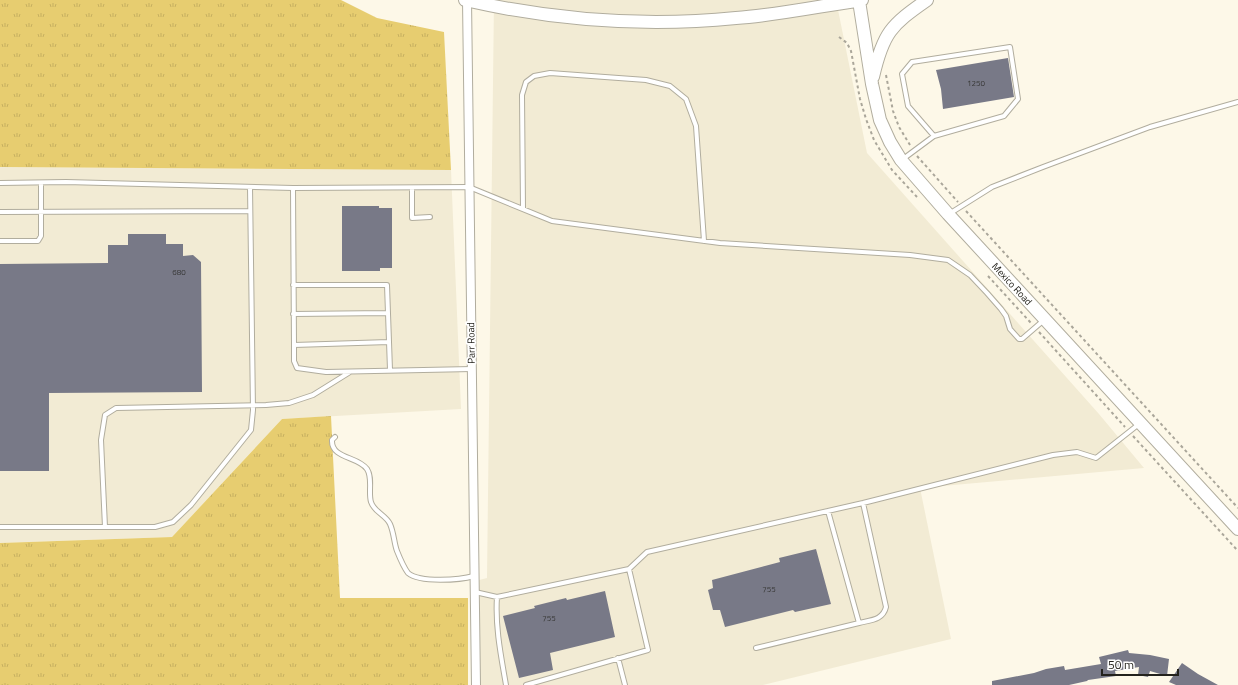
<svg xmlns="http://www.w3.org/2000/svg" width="1238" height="685" font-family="'Titillium Web',sans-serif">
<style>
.built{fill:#f2ebd4}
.grass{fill:url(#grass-tufts)}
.building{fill:#787987}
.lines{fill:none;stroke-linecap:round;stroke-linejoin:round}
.lane-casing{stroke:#b1ad9e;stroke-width:6}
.street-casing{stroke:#b1ad9e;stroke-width:10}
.secondary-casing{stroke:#b1ad9e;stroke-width:14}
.path{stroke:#aaa69a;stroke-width:2;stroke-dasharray:3 3;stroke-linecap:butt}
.lane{stroke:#fff;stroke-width:4}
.street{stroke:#fff;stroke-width:8}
.secondary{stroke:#fff;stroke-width:12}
.labels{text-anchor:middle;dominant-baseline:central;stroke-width:3.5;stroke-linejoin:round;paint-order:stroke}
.number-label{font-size:8px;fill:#383837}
.street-label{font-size:10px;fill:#23221c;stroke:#fff}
</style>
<defs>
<pattern id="grass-tufts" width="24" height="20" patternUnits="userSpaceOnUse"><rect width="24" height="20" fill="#e7cd70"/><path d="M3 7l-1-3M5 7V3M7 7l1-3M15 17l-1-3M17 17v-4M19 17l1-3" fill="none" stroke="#c6b060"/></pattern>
</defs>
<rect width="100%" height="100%" fill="#fdf8e8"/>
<path class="built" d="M494 0H836L867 153 1099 414 1144 468 920 488 951 639 763 685H476L475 581 487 578Z
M0 167 451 170 461 409 282 419 172 537 0 543Z"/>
<path class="grass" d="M0 0H341L377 18 444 32 451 170 0 167Z
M331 416 340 598H468V685H0V543L172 537 282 419Z"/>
<path class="building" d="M1008 58 1014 97 943 109 941 89 936 70Z
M342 206H379V208H392V268H380V271H342Z
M128 234H166V244H183V256L193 255 201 262 202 392 49 393V471H0V264L108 263V245H128Z
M816 549 831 604 795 612 793 610 725 627 720 610H713L708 590 713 588 712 580 780 562 779 558Z
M605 591 615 637 550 653 553 670 519 678 503 616 535 608 534 606 566 598 567 600Z
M1128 650 1129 653 1150 655 1169 659 1167 676 1150 671 1148 677 1138 675 1139 667 1115 671 1116 676 1088 680 1087 681 1069 685H992V681L1034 673 1046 669 1064 666 1065 670 1101 664 1099 657Z
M1182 663 1198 674 1218 685H1176L1169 682Z"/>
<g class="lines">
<g class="lane-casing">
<path id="lane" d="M903 159 934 136 1004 116 1018 99 1010 47 912 62 902 74 908 106 934 136
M0 183 66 182 293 188
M412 188V218L430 217
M523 209 522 95 526 82 534 76 550 73 646 80 670 86 686 99 696 126 704 241
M0 212 250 211
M949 214 992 187 1043 167 1150 127 1238 102
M0 241H38L41 236V183
M293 285H387L390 370
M293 314 388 313
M294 345 389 342
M472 369 326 372 297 368 294 361V345L293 188 469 187 552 221 720 243 910 255 948 260 970 275 987 293 1001 309 1006 316 1010 329 1019 339H1022L1044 320
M335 437 332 440C331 459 358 456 367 469 373 478 368 492 371 502 374 512 386 515 390 524 394 533 394 543 397 551 399 556 405 569 408 573 420 583 460 580 474 576
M828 511 859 623C871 620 883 620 886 607L863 503
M0 527H155L173 522 191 505 251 430 253 410 250 187
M105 527 101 440 105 415 116 408 266 405 289 403 313 395 350 372
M629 569 647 552 863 503 1053 455 1077 452 1096 458 1139 424
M475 592 497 597 629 569 648 650 526 685
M497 597C495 627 501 656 506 685
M756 648 859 623
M618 658 625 685"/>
</g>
<g class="street-casing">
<path id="street" d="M467 0 476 685"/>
</g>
<g class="secondary-casing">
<path id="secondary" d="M465 0C553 20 646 27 736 18 778 15 820 6 862 0
M859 1 872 84 880 120 890 142 901 160 948 214 1238 529
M873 77C883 33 891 25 927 0"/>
</g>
<path class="path" d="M839 37 847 43 851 51 860 99 866 119 874 140 892 170 917 197
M886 75 893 111 899 127 910 145
M917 156 958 202
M966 211 1238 508
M988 276 1031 323
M1039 332 1125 427
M1133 436 1238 551"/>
<use href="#lane" class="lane"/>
<use href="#street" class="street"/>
<use href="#secondary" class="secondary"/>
</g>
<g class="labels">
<g class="number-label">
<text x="976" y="83">1250</text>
<text x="179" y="272">680</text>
<text x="769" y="589">755</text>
<text x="549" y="618">755</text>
</g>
<g class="street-label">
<text transform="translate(1012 284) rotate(47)">Mexico Road</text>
<text transform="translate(471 343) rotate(-91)">Parr Road</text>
</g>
</g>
<path d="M1102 669v6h76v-6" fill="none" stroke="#23221c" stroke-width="2"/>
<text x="1108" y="669" font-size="12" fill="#23221c" stroke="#ffffff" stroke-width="3" paint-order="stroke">50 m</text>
</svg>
